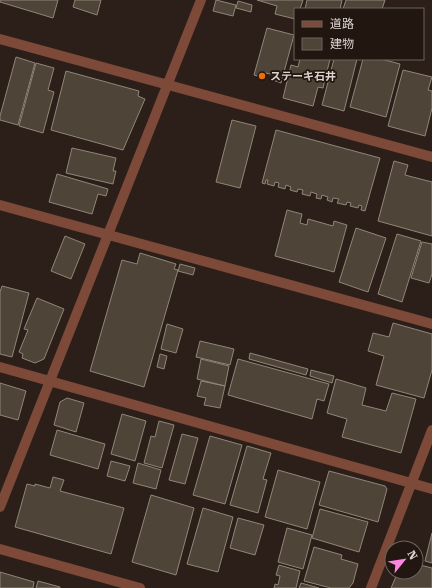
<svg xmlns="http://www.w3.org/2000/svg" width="432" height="588" font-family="'Roboto Serif','Noto Sans JP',serif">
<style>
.building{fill:#4e4538;stroke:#908678}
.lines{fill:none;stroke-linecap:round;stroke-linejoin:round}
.minor{stroke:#7d4938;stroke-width:10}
.tertiary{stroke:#7d4938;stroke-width:10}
.food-dot{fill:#e8710a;stroke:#221610;stroke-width:1.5}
.labels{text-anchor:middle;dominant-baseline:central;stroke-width:3.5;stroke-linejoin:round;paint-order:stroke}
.poi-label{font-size:11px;font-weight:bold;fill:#ddd4d0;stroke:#221610;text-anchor:start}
</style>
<rect width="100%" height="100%" fill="#2c1f19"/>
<path class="building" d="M0 0H58L53 18 0 2Z
M75 0H101L97 15 73 7Z
M216 0 236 5 233 16 213 11Z
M257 0H303L300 9H295V19L275 14 277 6Z
M307 0H342L340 9H305Z
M346 0H385L382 9H343Z
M238 1 252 5 251 12 236 8Z
M267 28 294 35 281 83 273 80 274 75 266 73 265 78 254 75Z
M16 57 35 63 18 125 0 120V116Z
M300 59H330L323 88 318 87 313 106 283 98 291 65 298 67Z
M334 59H357L344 111 322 105Z
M363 59H381L400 64 386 117 350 107Z
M36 63 54 68 48 90 54 92 43 133 19 126Z
M403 70 432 77 428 90 432 91V108L425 136 388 126Z
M66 71 139 91 138 96 145 99 123 150 51 130Z
M232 120 256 126 240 188 216 182Z
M276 130 380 158 365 211 361 210 362 206 359 205 358 208 350 206 351 203 347 202 346 205 337 203 339 199 333 198 332 202 327 200 328 197 322 195 321 199 316 198 317 194 311 192 310 196 302 194 303 190 298 189 297 192 290 190 291 187 286 185 285 189 278 187 279 183 275 182 274 186 267 184 268 180H266L265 184 262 183Z
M72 148 116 158 113 171H116L113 184 66 173Z
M394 161 408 165 405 175 432 182V236L378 221Z
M57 174 108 189 106 196 98 194 92 214 49 202Z
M287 210 302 214 300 223 307 225 308 219 333 226 334 221 347 225 334 272 275 256Z
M356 228 386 238 368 292 339 282Z
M397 234 421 241 402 302 378 294Z
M65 236 85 244 71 279 51 271Z
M422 242 432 244V274L429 283 411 278Z
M140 253 176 264 174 269 178 270 144 387 90 371 122 260 137 264Z
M180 264 195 268 193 275 178 271Z
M2 286 29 293 12 357 0 354V292Z
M37 298 64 309 44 359 35 363 22 358 23 354 19 352 28 330 24 329Z
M393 323 432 334V370L424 398 376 385 384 356 368 351 373 333 389 337Z
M167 324 183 329 176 353 161 349Z
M200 341 234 349 230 365 196 357Z
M250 353 308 369 306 375 249 359Z
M160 354 167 356 164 369 157 367Z
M201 359 229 366 225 386 197 379Z
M238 359 329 384 324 401 317 399 312 419 228 395Z
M311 370 334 376 332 383 310 376Z
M336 379 366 388 362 405 386 411 392 393 416 399 401 453 342 437 347 419 327 413Z
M201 381 225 386 220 408 204 405 206 398 197 396Z
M0 383 26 391 18 420 0 415Z
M67 398 84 403 76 432 54 425 60 402Z
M122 414 146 421 135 461 111 454Z
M159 421 174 425 162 468 144 463 151 436 155 437Z
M57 430 105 444 98 469 50 455Z
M182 434 198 438 185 484 169 480Z
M210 436 242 445 225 504 193 495Z
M247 446 271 453 263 479 267 480 258 513 230 505Z
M111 461 130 466 125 481 107 476Z
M138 463 161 470 156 489 133 483Z
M278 470 320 482 307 529 265 517Z
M329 471 385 486 387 489 378 522 319 505Z
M53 477 64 480 60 491 124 508 111 554 15 527 27 484 35 486V484L50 488Z
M151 495 194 508 176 575 132 562Z
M203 508 233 517 218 572 187 564Z
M320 509 368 522 359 552 312 538Z
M238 518 264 525 255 555 230 548Z
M287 528 312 535 303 569 278 562Z
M432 533V563L425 561Z
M314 547 342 555 341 559 358 564 353 583 349 588H331L304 581Z
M416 564 432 568V588H391L398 572H416Z
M279 565 300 571 296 588H274L275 584 278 585 280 576 276 575Z
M0 572 34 582 33 588H0Z
M38 581 60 587V588H36Z
M301 583 319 588H299Z"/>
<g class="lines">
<path class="minor" d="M0 205 432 324
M0 367 432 489"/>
<path class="tertiary" d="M0 39 432 157
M0 507 201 0
M0 549 140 588
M371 588 432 430"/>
</g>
<circle class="food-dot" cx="262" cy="76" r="4"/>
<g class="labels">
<g class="poi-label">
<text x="270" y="76">ステーキ石井</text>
</g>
</g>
<rect x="294" y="8" width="130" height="52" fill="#221610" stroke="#6d625d"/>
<rect x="302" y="21" width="20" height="6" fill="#7d4938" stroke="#6d625d"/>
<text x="330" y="28" font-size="12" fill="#ddd4d0">道路</text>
<rect x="302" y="38" width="20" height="12" fill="#4e4538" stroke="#6d625d"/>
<text x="330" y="48" font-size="12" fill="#ddd4d0">建物</text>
<g transform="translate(404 560) rotate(60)"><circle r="19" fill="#221610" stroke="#6d625d"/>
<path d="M0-3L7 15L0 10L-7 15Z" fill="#fe85e0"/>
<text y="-6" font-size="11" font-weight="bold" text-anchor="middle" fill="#ddd4d0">N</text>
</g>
</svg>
